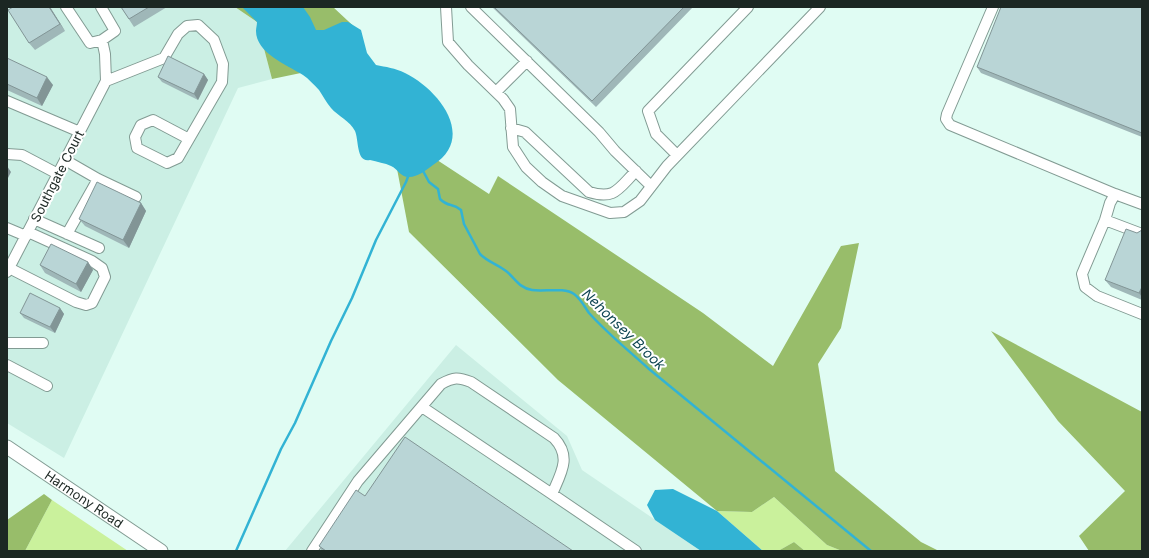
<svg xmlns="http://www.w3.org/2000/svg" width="1149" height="558" font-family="Inter,sans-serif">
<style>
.built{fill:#cbefe4}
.green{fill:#caf19c}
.forest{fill:#98bd6a}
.water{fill:#32b3d4}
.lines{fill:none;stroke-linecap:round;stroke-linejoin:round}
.stream{stroke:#32b3d4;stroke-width:2.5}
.minor-casing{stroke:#829b93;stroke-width:12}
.major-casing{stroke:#829b93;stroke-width:15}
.minor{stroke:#fff;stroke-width:10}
.major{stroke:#fff;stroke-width:13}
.wall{fill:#9fb7b8}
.shaded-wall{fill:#829596}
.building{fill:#b9d5d6;stroke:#829596}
.labels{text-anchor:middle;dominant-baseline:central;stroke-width:4;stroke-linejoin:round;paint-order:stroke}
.street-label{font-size:13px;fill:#1c2723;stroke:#fff}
.water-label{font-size:14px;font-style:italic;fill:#0f4553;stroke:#fff}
</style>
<rect width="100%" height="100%" fill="#e0fcf3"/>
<path class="built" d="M7 7H235L257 22 272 79 238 88 64 458 7 423Z
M456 345 567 436 582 470 701 551H285Z"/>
<path class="green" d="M774 497 827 545 842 551H805L794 542 778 551H763L717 511 752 512Z
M52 500 128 551H25Z"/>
<path class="forest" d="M235 7H333L362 34 320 69 272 79 257 22Z
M394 153 431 156 489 194 498 176 703 313 773 366 841 246 859 243 841 328 818 364 835 471 921 542 939 551H842L827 545 774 497 752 512 717 511 558 380 409 232Z
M991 331 1142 412V551H1089L1079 536 1125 491 1058 421Z
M44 494 52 500 25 551H7V520Z
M794 542 805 551H778Z"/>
<path class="water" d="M242 7H303L310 17 316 30H324L342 22H348L361 30 367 53 376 65C386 67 395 68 405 73 438 89 477 137 433 165 426 170 418 177 409 177 400 177 398 169 391 166 385 163 377 162 370 160 356 163 359 140 355 131 350 121 338 116 331 108 326 102 323 96 319 90 314 85 309 79 303 75 287 65 256 53 256 31 256 28 257 25 257 22Z
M673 489 717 511 763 551H701L655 520 647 505 655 490Z"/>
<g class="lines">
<path class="stream" d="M422 169 429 182 438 189 440 199C449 208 452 202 461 210L464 224 480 254C488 262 497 264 506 271 515 278 519 288 532 290 544 292 564 287 574 294 581 299 584 306 589 313 607 333 629 351 649 369L871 551
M236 551 281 449 295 423 331 341 352 298 376 240 406 182 409 174"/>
<g class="minor-casing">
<path id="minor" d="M66 7 90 43 102 40 115 31 101 7
M446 7 448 42 468 65 503 99 510 109 513 147 526 167 542 182 562 196 610 213 624 212 640 201 667 166 820 7
M471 7 599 132 615 151 651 186
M993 7 947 114 946 119 950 125 1115 194
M102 40 105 54 106 81
M106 81 164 58 178 34 187 26 198 25 214 40 223 64 222 82 178 158 167 163 137 148 135 137 141 125 153 120 189 139
M496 92 527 61
M7 101 80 132
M511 128 525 132 589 192C615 200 618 189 636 171
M7 154 22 155 58 174
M677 155 656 134 648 111 748 7
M65 160 98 179 136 197
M1142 204 1115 194 1110 203 1105 220 1082 274 1085 287 1097 296 1142 314
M34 219 99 248
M1105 220 1142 234
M7 228 26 236
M67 234 98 179
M9 268 76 302 86 305 92 303 105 277 102 268 92 261 28 232
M7 272 106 81
M7 343H43
M7 365 47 386
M422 407 552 494
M312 551 358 481 441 384C454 377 458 377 471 382L554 438C572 457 561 473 552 494L636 551"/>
</g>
<g class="major-casing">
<g id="major">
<path id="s1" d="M7 447 161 551"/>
</g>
</g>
<use href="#minor" class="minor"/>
<use href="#major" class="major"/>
</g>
<path class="wall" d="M13 7H50L65 31 35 50 29 43Z
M121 7H167L134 27Z
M492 7H693L596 107Z
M1142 7V137L981 73 977 67Z
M7 58 53 85 42 106 7 90Z
M204 74 208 80 198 100 162 82 158 77Z
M141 203 146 211 129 248 85 226 79 219Z
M1142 230V300L1111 287 1105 280 1137 233Z
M88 262 93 270 81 292 45 273 40 265Z
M60 308 64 314 55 333 24 318 20 313Z
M365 496 573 551H322L319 546Z"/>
<path class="shaded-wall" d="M49 7H50L65 31 60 24Z
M204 74 208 80 198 100 194 94Z
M47 77 53 85 42 106 37 98Z
M7 166 11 172 7 180Z
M141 203 146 211 129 248 123 240Z
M88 262 93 270 81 292 76 284Z
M1142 287V297L1139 293Z
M60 308 64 314 55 333 50 327Z"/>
<path class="building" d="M13 7H49L60 24 29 43 8 10Z
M121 7H149L129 19Z
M494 7H684L592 101Z
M1001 7H1142V133L977 67Z
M168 56 204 74 194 94 158 77Z
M7 58 47 77 37 98 7 84Z
M97 182 141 203 123 240 79 219Z
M1126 229 1137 233 1142 230V287L1139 293 1105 280Z
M51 244 88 262 76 284 40 265Z
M30 293 60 308 50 327 20 313Z
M405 437 573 551H326L319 546 356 490 365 496Z"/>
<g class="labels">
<g class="street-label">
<text transform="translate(57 176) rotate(-63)">Southgate Court</text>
<text stroke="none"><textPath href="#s1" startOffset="93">Harmony Road</textPath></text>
</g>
<g class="water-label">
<text transform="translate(624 329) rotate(44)">Nehonsey Brook</text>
</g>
</g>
<rect width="1149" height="558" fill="none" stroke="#1c2723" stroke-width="16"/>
</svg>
